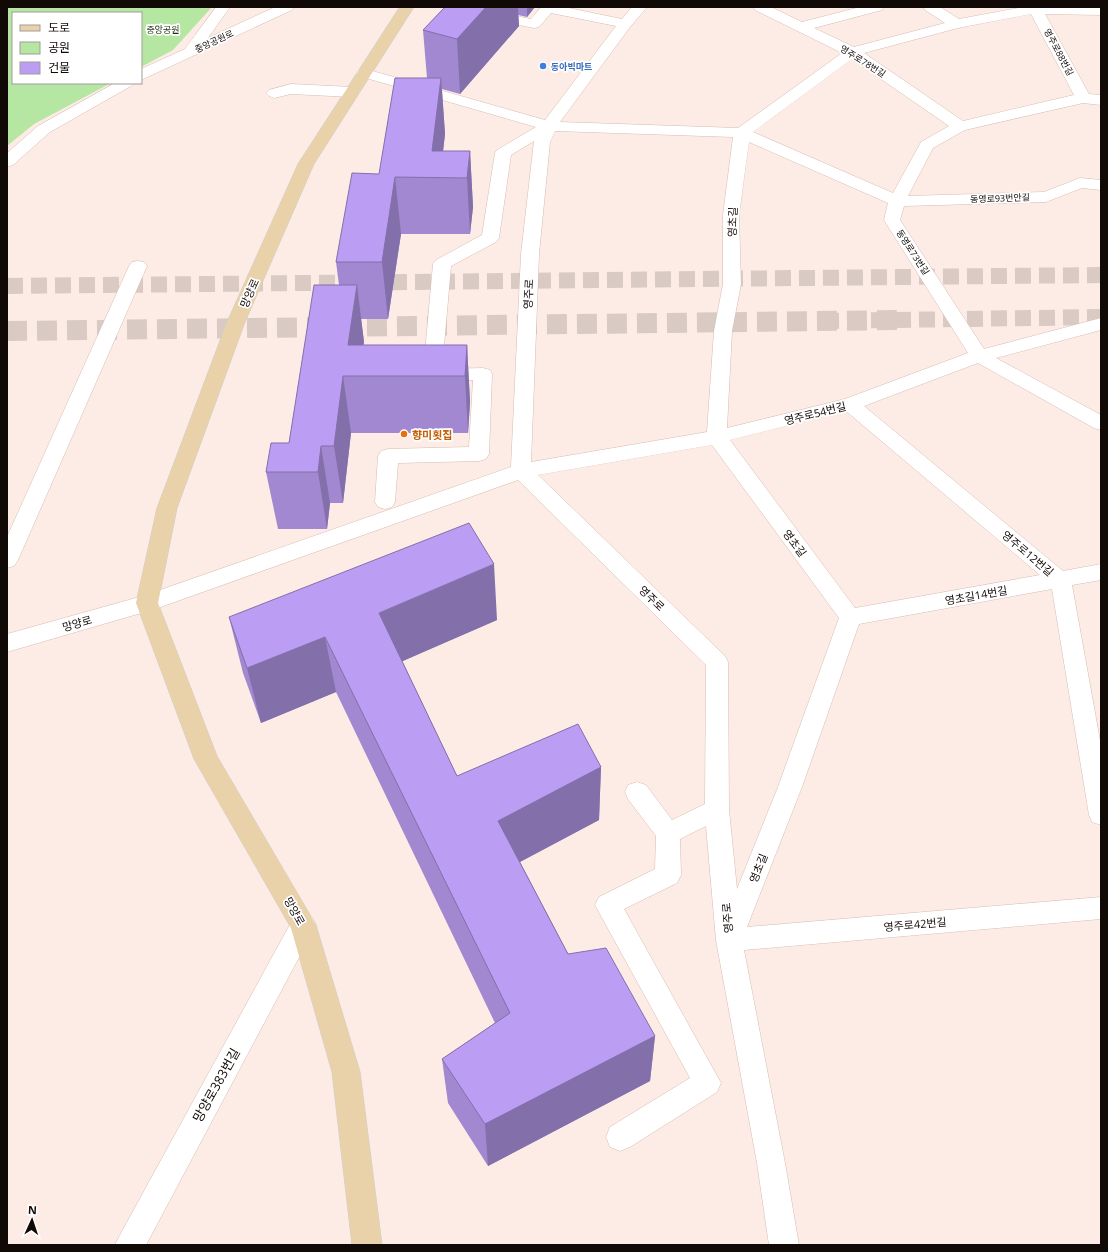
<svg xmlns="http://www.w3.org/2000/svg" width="1108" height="1252" font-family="'Open Sans','Noto Sans KR',sans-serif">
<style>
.green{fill:#b5e6a2}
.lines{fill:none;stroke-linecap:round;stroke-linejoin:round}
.major-tunnel-far1{stroke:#d9cac4;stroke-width:16;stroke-dasharray:16 8;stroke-linecap:butt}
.major-tunnel{stroke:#d9cac4;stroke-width:20;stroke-dasharray:20 10;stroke-linecap:butt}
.minor-casing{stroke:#d6bdb1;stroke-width:1}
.major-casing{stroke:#cfcecd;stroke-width:1}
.minor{fill:#fff;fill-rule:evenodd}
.major{fill:#e9d1aa;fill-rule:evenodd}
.wall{fill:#a188d1}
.shaded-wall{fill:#836faa}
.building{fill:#bb9ef3;stroke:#836faa}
.shop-dot{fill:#3f7fe0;stroke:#fff;stroke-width:1.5}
.food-dot{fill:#e8710a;stroke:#fff;stroke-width:1.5}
.labels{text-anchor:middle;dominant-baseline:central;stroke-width:3.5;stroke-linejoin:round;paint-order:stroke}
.far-park-label{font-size:9px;fill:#1a3010;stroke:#fff}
.far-street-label{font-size:9px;fill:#110906;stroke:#fff}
.far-shop-label{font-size:9px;font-weight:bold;fill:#366cbe;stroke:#fff;text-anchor:start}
.street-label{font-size:11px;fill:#110906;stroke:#fff}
.food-label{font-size:11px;font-weight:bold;fill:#c56008;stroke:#fff;text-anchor:start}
.near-street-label{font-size:13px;fill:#110906;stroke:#fff}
</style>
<rect width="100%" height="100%" fill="#fcece5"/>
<path class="green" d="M7 7H212L173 50 141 67V13H13V83H111L34 124 7 146Z"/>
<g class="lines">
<path class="major-tunnel-far1" d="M7 286 1101 275
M823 321 1101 317"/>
<path class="major-tunnel" d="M7 331 902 320"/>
<g class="minor-casing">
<path id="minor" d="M216 7H230L208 38 275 7H294L292 10 141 80V69L185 49Z
M541 7H564L622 19 632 7H647L630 27 560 122 738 128 842 53 755 10 753 7H771L802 22 860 7H884L882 10 814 28 854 47 945 23 925 10 923 7H940L959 19 1024 7H1101V15L1045 14 1089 94 1101 95V105L1083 103 965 130 933 148 908 196 1044 192 1080 178 1101 180V190L1082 188 1046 202 904 206 900 220 984 349 1101 318V330L996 358 1101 415V430L1094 428 978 363 864 406 1063 571 1101 564V580L1072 585 1101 746V825L1092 822 1089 815 1052 589 859 624 802 787 747 927 1101 897V919L744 950 785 1163 799 1245H769L757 1163 716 940 706 826 680 839 681 875 677 883 624 909 721 1083 717 1092 630 1147 620 1151 610 1147 606 1137 610 1127 690 1078 595 905 599 897 655 869 656 836 628 799 625 792 628 785 637 782 646 785 672 820 705 804 706 665 518 480 155 609 7 652V634L143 596 511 467 521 254 534 141 511 155 499 238 496 242 451 266 442 369 483 368 490 370 492 374 489 454 486 459 479 461 398 463 395 502 392 507 385 509 378 507 375 502 378 456 381 451 388 449 469 447 473 380 432 381 425 379 423 375 433 264 436 260 482 235 495 153 497 150 536 127 359 76 356 73 359 70 364 68 369 70 545 120 616 26 551 13 539 27 534 28 485 18 483 15 485 12 490 11 531 19ZM1031 14 1074 95 963 121 864 53 958 28ZM852 59 949 126 921 142 893 193 753 132ZM555 131 733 137 723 215V284L714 331 707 432 531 462 539 254 550 142ZM749 142 888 203 884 220 968 353 845 399 727 428 732 331 741 284 739 215ZM846 411 1040 575 855 608 730 440ZM712 445 839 618 778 787 737 889 729 810 728 662 725 656 538 475Z
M115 83H134L131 86 50 132 13 165 7 167V153L38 126Z
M291 84 352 87 357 89 360 92 357 95 352 97 291 94 274 98 269 96 266 93 269 90Z
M138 261 144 262 147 266 18 560 14 566 7 568V537L129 266 132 262Z
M303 913 312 917 316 925 312 933 146 1245H115L120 1235 294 917Z"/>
</g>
<g class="major-casing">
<path id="major" d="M400 7H414L314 164 245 322 177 508 158 603 217 756 316 925 360 1072 382 1245H352L332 1072 291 928 194 759 136 603 157 508 227 322 298 164Z"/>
</g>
<use href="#minor" class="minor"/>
<use href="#major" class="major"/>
</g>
<path class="wall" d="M445 7H535L527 17 518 15 519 26 460 94 442 89 445 134 443 151H470L473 207 470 234H401L388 319H361L364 342 363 345H467L470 402 468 433H351L343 503H330L327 529H278L266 472 289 443 339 285 336 262 427 78 423 30Z
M229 617 497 620 402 661 457 776 601 767 599 820 520 862 568 954 655 1036 650 1081 488 1166 448 1103 442 1059 495 1023 336 692 261 723 243 673Z"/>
<path class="shaded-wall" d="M486 7H518L519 26 460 94 457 39Z
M527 7H535L527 17Z
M441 78 445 134 440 178 432 151Z
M470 151 473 207 470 234 467 178Z
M395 177 401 234 388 319 382 262Z
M357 285 364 342 360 376 348 345Z
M467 345 470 402 468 433 465 376Z
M343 376 351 433 343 503 334 446Z
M321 446 330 503 327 529 318 472Z
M494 564 497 620 387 668 379 613Z
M325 637 336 692 261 723 247 668Z
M601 767 599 820 501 872 498 821Z
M655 1036 650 1081 488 1166 485 1124Z"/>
<path class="building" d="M445 7H486L457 39 423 30Z
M395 78H441L432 151H470L467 178 395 177 382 262H336L352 173 379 174Z
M314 285H357L348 345H467L465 376H343L334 446H321L318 472H266L271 443H289Z
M469 523 494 564 379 613 457 776 578 724 601 767 498 821 568 954 606 948 655 1036 485 1124 442 1059 510 1013 325 637 247 668 229 617Z"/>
<circle class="shop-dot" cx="543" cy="66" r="4"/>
<circle class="food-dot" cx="404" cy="434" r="4"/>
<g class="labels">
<g class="far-park-label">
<text x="163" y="29">중앙공원</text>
</g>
<g class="far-street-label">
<text transform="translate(214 41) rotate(-25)">중앙공원로</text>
<text transform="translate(1059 52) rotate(62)">영주로88번길</text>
<text transform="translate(863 61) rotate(32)">영주로78번길</text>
<text transform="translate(1000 198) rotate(-2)">동영로93번안길</text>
<text transform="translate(913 252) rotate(57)">동영로73번길</text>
</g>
<g class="far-shop-label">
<text x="551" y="66">동아빅마트</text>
</g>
<g class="street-label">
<text transform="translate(732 222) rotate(-88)">영초길</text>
<text transform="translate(249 293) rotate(-66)">망양로</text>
<text transform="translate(528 294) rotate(-87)">영주로</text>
<text transform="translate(815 413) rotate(-14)">영주로54번길</text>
<text transform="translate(795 543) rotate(53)">영초길</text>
<text transform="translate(1028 553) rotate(40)">영주로12번길</text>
<text transform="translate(976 595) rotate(-10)">영초길14번길</text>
<text transform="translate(652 598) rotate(44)">영주로</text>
<text transform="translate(77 623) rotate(-16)">망양로</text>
<text transform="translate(758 868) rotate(-68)">영초길</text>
<text transform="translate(295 911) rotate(61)">망양로</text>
<text transform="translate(727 918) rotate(-95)">영주로</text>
<text transform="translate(915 924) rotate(-5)">영주로42번길</text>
</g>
<g class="food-label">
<text x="412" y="434">향미횟집</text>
</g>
<g class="near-street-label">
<text transform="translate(216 1085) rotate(-61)">망양로383번길</text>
</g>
</g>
<rect width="1108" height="1252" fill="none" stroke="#110906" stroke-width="16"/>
<rect x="12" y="12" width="130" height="72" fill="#ffffff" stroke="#a09d9b"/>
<rect x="20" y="25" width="20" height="6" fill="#e9d1aa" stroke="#a09d9b"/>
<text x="48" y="32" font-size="12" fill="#110906">도로</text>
<rect x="20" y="42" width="20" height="12" fill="#b5e6a2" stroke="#a09d9b"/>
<text x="48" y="52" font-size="12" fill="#110906">공원</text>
<rect x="20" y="62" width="20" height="12" fill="#bb9ef3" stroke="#a09d9b"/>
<text x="48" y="72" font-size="12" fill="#110906">건물</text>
<g transform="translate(32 1220) rotate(3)" stroke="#ffffff" stroke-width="3" paint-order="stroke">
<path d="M0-3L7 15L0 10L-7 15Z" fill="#110906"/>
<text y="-6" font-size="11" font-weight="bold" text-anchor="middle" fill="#110906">N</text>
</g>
</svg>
